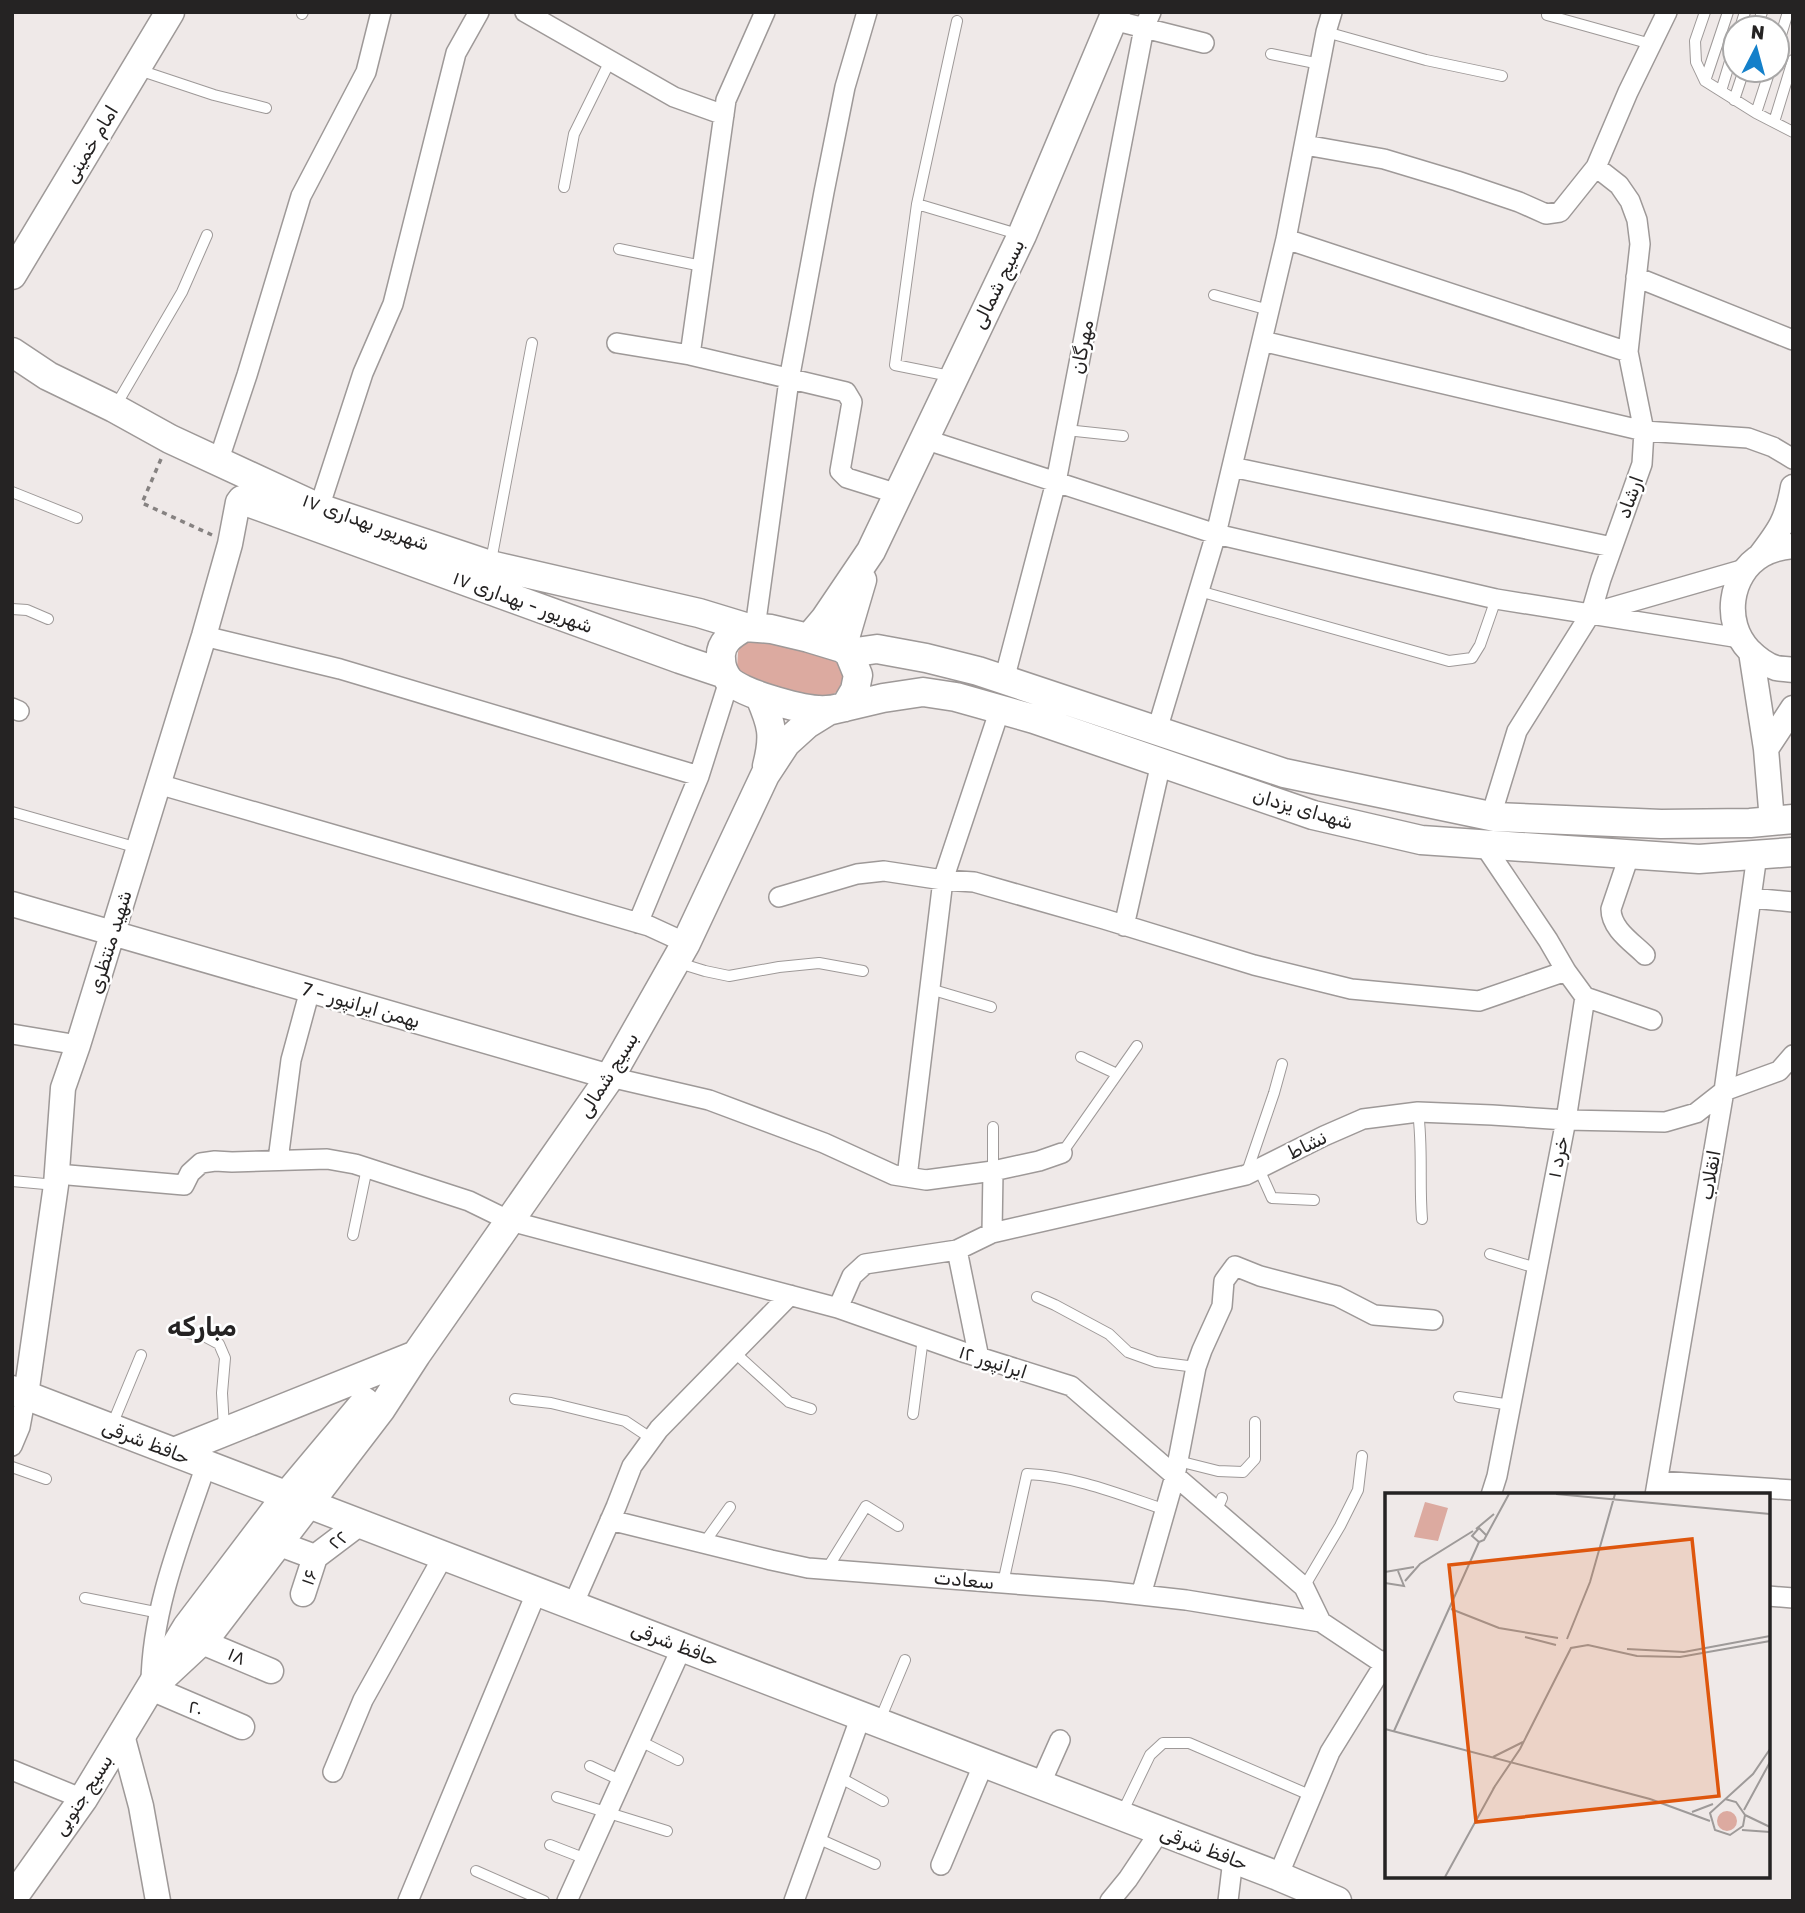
<svg xmlns="http://www.w3.org/2000/svg" width="1805" height="1913" font-family="Rubik,'Noto Sans Arabic',sans-serif">
<style>
.green{fill:#dcaaa0}
.lines{fill:none;stroke-linecap:round;stroke-linejoin:round}
.service-casing{stroke:#9e9998;stroke-width:12}
.minor-casing{stroke:#9e9998;stroke-width:22}
.tertiary-casing{stroke:#9e9998;stroke-width:27}
.secondary-casing{stroke:#9e9998;stroke-width:31}
.path{stroke:#868281;stroke-width:3.5;stroke-dasharray:5 5;stroke-linecap:butt}
.service{stroke:#fff;stroke-width:10}
.minor{stroke:#fff;stroke-width:19}
.tertiary{stroke:#fff;stroke-width:24}
.secondary{stroke:#fff;stroke-width:28}
.labels{text-anchor:middle;dominant-baseline:central;stroke-width:5;stroke-linejoin:round;paint-order:stroke}
.street-label{font-size:19px;fill:#252323;stroke:#fff}
.district-label{font-size:26px;font-weight:bold;fill:#252323;stroke:#fff}
.inset-road{fill:none;stroke:#9e9a99;stroke-width:2}
.view{fill:#de560d;fill-opacity:0.15;stroke:#de560d;stroke-width:3.5}
.inset-edge{fill:none;stroke:#252323;stroke-width:3.5}
</style>
<rect width="100%" height="100%" fill="#efe9e8"/>
<path class="green" d="M744 638 824 652 839 665 844 676 838 691 825 700C795 693 762 688 737 669L738 652Z"/>
<g class="lines">
<g class="service-casing">
<path id="service" d="M1705 12 1695 41 1696 62 1705 81 1756 113 1793 132
M302 14 303 12
M1547 15 1651 44
M957 21 917 204 1021 235
M1740 28 1745 12
M1757 28 1762 12
M1326 32 1426 60 1502 76
M1777 48 1788 12
M1271 54 1320 64
M139 70 214 95 266 108
M1705 81 1728 12
M1721 91 1735 45
M1734 100 1744 70
M1756 113 1770 70
M1774 122 1793 60
M564 187 574 134 610 61
M917 204 895 365 950 376
M619 249 702 266
M1214 295 1269 310
M115 407 182 292 207 235
M1066 430 1123 436
M12 492 77 518
M491 561 532 343
M1199 591 1449 661 1472 658 1480 645 1496 599
M12 609 27 610 48 619
M12 812 138 848
M679 963 705 971 729 976 779 967 819 963 863 971
M930 989 991 1007
M1081 1057 1117 1074
M1418 1112C1423 1148 1419 1182 1422 1219
M1062 1153 1137 1046
M1259 1169 1272 1198 1314 1200
M993 1171V1127
M1247 1172 1274 1093 1282 1064
M12 1181 56 1185
M353 1235 367 1168
M1490 1254 1536 1268
M1037 1297 1055 1305 1109 1334 1128 1352 1156 1362 1196 1367
M189 1333 204 1336 219 1344 225 1358 222 1393 224 1428
M734 1352 789 1402 811 1409
M1459 1397 1511 1405
M515 1399 551 1403 625 1421 652 1439
M913 1414 923 1338
M112 1425 141 1355
M1178 1461 1218 1471 1243 1472 1255 1459V1422
M12 1467 46 1479
M1216 1512 1222 1498
M704 1543 730 1507
M827 1569 866 1506 898 1526
M1003 1583 1027 1474C1075 1476 1121 1495 1166 1510
M1304 1587 1340 1526 1358 1490 1362 1456
M85 1598 160 1613
M879 1722 905 1660
M640 1741 678 1760
M590 1766 622 1781
M839 1777 883 1801
M557 1797 667 1831
M1122 1813 1150 1755 1163 1743H1189L1312 1796
M817 1838 875 1864
M550 1845 586 1859
M476 1871 544 1901"/>
</g>
<g class="minor-casing">
<path id="minor" d="M525 12 674 97 724 115
M1113 20 1204 43
M1305 145 1384 159 1457 181 1519 202 1546 214 1560 212 1596 167 1628 92 1667 12
M1286 239 1628 352
M1636 277 1793 340
M1262 341 1644 431 1748 438 1773 447 1793 459
M617 343 690 355 846 392 852 402 840 471 847 478 898 494
M690 355 726 100 765 12
M924 439 1216 534 1496 599 1740 638
M218 462 247 375 301 196 366 72 381 12
M1232 467 1612 547
M319 508 363 373 393 304 456 53 479 12
M1596 612 1745 569
M755 628 789 380 824 192 845 87 867 12
M204 636 340 669 699 776
M1004 680 1056 482 1144 28 1151 12
M12 708 19 711
M1157 730 1216 534 1286 239 1326 32 1332 12
M158 784 649 926 686 943
M1491 816 1517 731 1591 613 1601 579 1642 464 1644 431 1628 352 1640 244 1637 220 1630 201 1619 185 1596 167
M1484 845 1548 940 1566 971 1585 997 1566 1120 1497 1476 1491 1495
M1629 856 1611 909C1611 929 1632 942 1645 955
M779 897 857 874 884 871 943 880 974 882 1104 919 1254 965 1351 989 1479 1001 1566 971
M1751 898 1793 902
M638 923 699 776 729 681
M1124 926 1161 763
M1585 997 1652 1020
M12 1034 78 1045
M610 1077 709 1100 824 1143 894 1175 926 1180 993 1171 1039 1161 1062 1153
M278 1160 291 1060 310 990
M57 1174 184 1185 190 1173 201 1163 215 1161 232 1162 327 1159 355 1164 469 1201 510 1221 838 1308 966 1353 1071 1386 1304 1587 1321 1622 1384 1664
M907 1177 943 880 1000 709
M992 1233 993 1171
M957 1250 979 1358
M838 1308 852 1276 865 1264 957 1250 992 1233 1246 1175 1324 1136 1363 1119 1418 1112 1492 1115 1566 1120 1665 1122 1696 1113 1724 1091 1779 1071 1793 1055
M12 1446 20 1427 26 1395
M1658 1481 1793 1490
M1655 1495 1724 1091 1757 855
M610 1520 771 1560 808 1568 1105 1591 1186 1600 1321 1622
M1141 1595 1175 1476 1196 1367 1202 1350 1222 1306 1224 1281 1235 1266 1260 1276 1337 1296 1374 1315 1433 1320
M1768 1596 1793 1598
M573 1605 616 1507 632 1466 659 1429 790 1295
M151 1683C152 1607 182 1536 206 1465
M12 1770 83 1799
M333 1772 363 1700 444 1555
M1040 1785 1060 1740
M941 1865 984 1763
M1278 1876 1330 1752 1387 1660
M408 1901 537 1591
M567 1901 682 1647
M794 1901 861 1716
M1110 1901 1128 1879 1160 1831
M1228 1901 1233 1859"/>
</g>
<g class="tertiary-casing">
<path id="tertiary" d="M1793 546C1782 547 1772 549 1762 555 1729 574 1723 623 1749 650 1757 658 1766 665 1776 668 1781 669 1788 669 1793 670
M1760 556C1780 530 1787 520 1793 487
M1751 652 1766 749 1793 708
M1766 749 1772 821
M12 904 610 1077
M26 1395 56 1185 63 1088 78 1045 204 636 230 544 238 502 242 500
M280 1544 315 1557
M315 1557 360 1523
M303 1594 315 1557
M202 1642 271 1671
M151 1688 242 1727
M122 1735 141 1806 158 1901"/>
</g>
<g class="secondary-casing">
<path id="secondary" d="M12 275 170 12
M12 352 48 376 114 408 170 439 319 508 490 565 699 613 745 627
M242 500 680 659 725 674
M745 627 771 629 809 638 842 648 849 653 858 675 855 690 845 707C836 709 828 711 818 710 799 709 739 693 728 679 723 672 721 666 721 659 719 643 732 634 745 627Z
M809 638 825 619 871 551 1022 235 1116 12
M842 648 862 580
M849 653 877 649 926 658 978 671 1284 773 1495 817 1661 824 1750 823 1793 819
M760 697C772 725 775 735 767 766
M12 1390 1278 1876 1337 1901
M174 1452 416 1355
M151 1688 208 1635 381 1409 416 1355 610 1077 686 943 765 775 786 743 807 724 828 711 883 698 923 692 956 697 1034 719 1313 815 1421 840 1699 859 1793 852
M12 1899 83 1799 187 1627 287 1495 365 1402"/>
</g>
<path class="path" d="M161 459 142 503 212 535"/>
<use href="#service" class="service"/>
<use href="#minor" class="minor"/>
<use href="#tertiary" class="tertiary"/>
<use href="#secondary" class="secondary"/>
</g>
<g class="labels">
<g class="street-label">
<text transform="translate(91 144) rotate(-59)">امام خمینی</text>
<text transform="translate(998 284) rotate(-64)">بسیج شمالی</text>
<text transform="translate(1082 347) rotate(-79)">مهرگان</text>
<text transform="translate(1630 497) rotate(-70)">ارشاد</text>
<text transform="translate(366 522) rotate(20)">۱۷ شهریور بهداری</text>
<text transform="translate(523 602) rotate(20)">۱۷ شهریور - بهداری</text>
<text transform="translate(1303 809) rotate(16)">شهدای یزدان</text>
<text transform="translate(110 942) rotate(-73)">شهید منتظری</text>
<text transform="translate(361 1005) rotate(16)">بهمن ایرانپور - 7</text>
<text transform="translate(608 1075) rotate(-58)">بسیج شمالی</text>
<text transform="translate(1307 1145) rotate(-26)">نشاط</text>
<text transform="translate(1558 1157) rotate(-79)">خرد ۱</text>
<text transform="translate(1710 1175) rotate(-80)">انقلاب</text>
<text transform="translate(993 1362) rotate(18)">ایرانپور ۱۲</text>
<text transform="translate(146 1442) rotate(21)">حافظ شرقی</text>
<text transform="translate(338 1540) rotate(-37)">۲۲</text>
<text transform="translate(309 1577) rotate(-71)">۱۶</text>
<text transform="translate(964 1580) rotate(5)">سعادت</text>
<text transform="translate(675 1644) rotate(21)">حافظ شرقی</text>
<text transform="translate(237 1656) rotate(23)">۱۸</text>
<text transform="translate(196 1708) rotate(23)">۲۰</text>
<text transform="translate(83 1795) rotate(-57)">بسیج جنوبی</text>
<text transform="translate(1204 1848) rotate(21)">حافظ شرقی</text>
</g>
<g class="district-label">
<text x="202" y="1327">مبارکه</text>
</g>
</g>
<g transform="translate(1385 1493)">
<rect width="385" height="385" fill="#efe9e8"/>
<path d="M40 9 63 15 53 48 29 44ZM332 328a10 10 0 1 1 20 0a10 10 0 1 1-20 0Z" fill="#dcaaa0"/>
<path class="inset-road" d="M171 1 385 21M91 36 109 21M101 42 94 35 87 43 94 49 99 47 124 1M0 79 29 74M20 88 35 71 88 38M0 90 19 93 13 78M66 116 114 135 173 145M140 144 171 152M182 146 205 89 230 1M242 156 299 159 385 143M0 236 265 306 325 328M9 238 94 49M108 264 138 249M108 296 135 256 186 155 203 152 252 163 295 164 385 148M340 306 351 309 360 322 358 333 345 342 330 337 325 320 368 281 385 256M359 317 385 269M307 319 328 311M360 322 385 334M357 337 385 339M60 384 110 293"/>
<path class="view" d="M307 46 334 303 91 329 64 72Z"/>
<rect width="385" height="385" class="inset-edge"/>
</g>
<rect width="1805" height="1913" fill="none" stroke="#252323" stroke-width="28"/>
<g transform="translate(1756 49) rotate(6)"><circle r="33" fill="#ffffff" stroke="#a8a7a7" stroke-width="2"/>
<path d="M0-5L12 26L0 18L-12 26Z" fill="#1480ca"/>
<text y="-10" font-size="19" font-weight="bold" text-anchor="middle" fill="#252323">N</text>
</g>
</svg>
